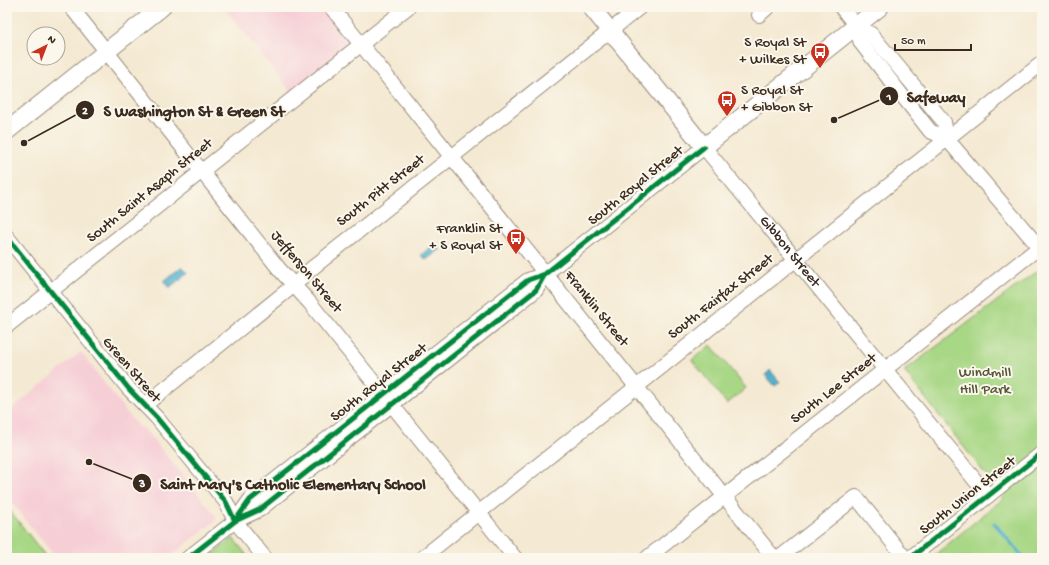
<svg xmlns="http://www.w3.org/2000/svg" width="1049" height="565" font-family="'Gochi Hand',sans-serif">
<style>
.built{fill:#f6cfd6}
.green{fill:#a8d785;stroke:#728052}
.water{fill:#4daecc;stroke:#446c75}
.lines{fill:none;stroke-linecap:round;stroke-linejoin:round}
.stream{stroke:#4daecc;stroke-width:3}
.minor-casing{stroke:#988a78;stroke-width:16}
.major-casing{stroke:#988a78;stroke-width:19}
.minor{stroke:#fff;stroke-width:14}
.major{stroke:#fff;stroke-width:17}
.cycleway-casing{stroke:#fbf7ec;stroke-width:8}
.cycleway{stroke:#00873e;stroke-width:5}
.labels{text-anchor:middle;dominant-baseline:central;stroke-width:4;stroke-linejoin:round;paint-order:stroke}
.poi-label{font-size:15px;fill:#3b2a1e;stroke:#fbf7ec;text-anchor:end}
.street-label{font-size:15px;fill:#3b2a1e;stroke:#fbf7ec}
.park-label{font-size:15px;fill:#565538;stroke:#fbf7ec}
.leader{fill:none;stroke:#3b2a1e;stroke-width:1.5}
.callout-dot{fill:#3b2a1e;stroke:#fbf7ec;stroke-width:1.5}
.mark-label{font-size:12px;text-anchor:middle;font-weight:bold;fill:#fff}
.callout-label{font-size:16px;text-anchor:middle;font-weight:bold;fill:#3b2a1e;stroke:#fbf7ec;stroke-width:4;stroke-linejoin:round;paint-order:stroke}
</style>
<rect width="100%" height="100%" fill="#fbf7ec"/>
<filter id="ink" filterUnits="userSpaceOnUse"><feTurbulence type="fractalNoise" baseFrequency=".025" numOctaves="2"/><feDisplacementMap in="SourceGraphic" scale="8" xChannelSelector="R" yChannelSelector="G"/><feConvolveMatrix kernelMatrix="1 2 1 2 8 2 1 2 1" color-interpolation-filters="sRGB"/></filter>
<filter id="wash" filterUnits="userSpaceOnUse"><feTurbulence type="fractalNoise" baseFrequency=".012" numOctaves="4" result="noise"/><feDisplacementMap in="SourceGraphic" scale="16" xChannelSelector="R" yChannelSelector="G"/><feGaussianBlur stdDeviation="0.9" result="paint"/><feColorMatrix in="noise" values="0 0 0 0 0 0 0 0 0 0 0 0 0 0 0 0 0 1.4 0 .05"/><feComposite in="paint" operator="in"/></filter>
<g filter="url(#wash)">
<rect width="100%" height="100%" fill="#f4e9d2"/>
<path class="built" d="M224 7H333L362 43 294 96Z
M81 352 137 426 144 428 216 516 215 521 168 558H47L52 553 7 496V413Z"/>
<path class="green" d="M1042 267V558H931L1004 498 904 371Z
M711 345 746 388 727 404 692 360Z
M7 507 47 558H7Z
M233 538 249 558H208Z"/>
<path class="water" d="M436 243 441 249 426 260 421 255Z
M182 266 188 273 169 288 164 281Z
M770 370 780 382 775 386 765 375Z"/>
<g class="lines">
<path class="stream" d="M994 523 1024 558"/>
</g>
</g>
<g filter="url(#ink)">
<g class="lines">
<g class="minor-casing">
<g id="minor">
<path d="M71 7 280 270 310 303 515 558"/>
<path d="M331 7 774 558"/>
<path d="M841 7 856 26 861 43 930 131 947 139 1039 247"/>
<path d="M759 15 768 7"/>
<path d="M856 26 871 34 944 122 947 139"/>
<path d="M7 237 129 389 157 418 226 502 235 521 265 558"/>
<path d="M7 326 408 7"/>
<path d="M145 405 293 286 311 269 640 7"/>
<path id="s1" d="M235 521 250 500 528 280 545 274 704 147 988 496"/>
<path d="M188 558 235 521 259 510 536 290 545 274"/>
<path d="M422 558 1042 63"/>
<path d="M647 558 1042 245"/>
<path d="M779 558 856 497 905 558"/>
<path d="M910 558 1042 453"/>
</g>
</g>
<g class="major-casing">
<path id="major" d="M591 7 704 147 880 7
M7 131 162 7"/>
</g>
<use href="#minor" class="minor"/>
<use href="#major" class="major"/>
<g class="cycleway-casing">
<path id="cycleway" d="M7 237 129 389 157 418 226 502 235 521
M235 521 250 500 528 280 545 274 704 147
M188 558 235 521 259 510 536 290 545 274
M910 558 1042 453"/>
</g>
<use href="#cycleway" class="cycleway"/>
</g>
</g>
<defs>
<g id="bus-pin" transform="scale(1)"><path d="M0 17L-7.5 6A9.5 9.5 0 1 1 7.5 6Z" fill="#c8321e" stroke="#fbf7ec"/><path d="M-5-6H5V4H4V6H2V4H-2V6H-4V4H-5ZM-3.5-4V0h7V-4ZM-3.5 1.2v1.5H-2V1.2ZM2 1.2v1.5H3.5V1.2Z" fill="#fff"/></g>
</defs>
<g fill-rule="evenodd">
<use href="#bus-pin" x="820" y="52"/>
<use href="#bus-pin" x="727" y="100"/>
<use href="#bus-pin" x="516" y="238"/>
</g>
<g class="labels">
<g class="poi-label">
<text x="806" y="43">S Royal St<tspan x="806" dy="17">+ Wilkes St</tspan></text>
<text x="741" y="91" text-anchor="start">S Royal St<tspan x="741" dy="17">+ Gibbon St</tspan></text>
<text x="502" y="229">Franklin St<tspan x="502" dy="17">+ S Royal St</tspan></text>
</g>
<g class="street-label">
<text transform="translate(636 186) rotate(-39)">South Royal Street</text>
<text transform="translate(150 191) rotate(-39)">South Saint Asaph Street</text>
<text transform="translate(381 191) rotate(-38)">South Pitt Street</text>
<text stroke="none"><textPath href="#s1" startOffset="737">Gibbon Street</textPath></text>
<text transform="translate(306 272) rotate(50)">Jefferson Street</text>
<text transform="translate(721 297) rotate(-38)">South Fairfax Street</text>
<text transform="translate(596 309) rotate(51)">Franklin Street</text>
<text transform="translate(131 370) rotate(49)">Green Street</text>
<text transform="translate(379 383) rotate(-38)">South Royal Street</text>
<text transform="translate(834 389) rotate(-38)">South Lee Street</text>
<text transform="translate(968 496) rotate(-38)">South Union Street</text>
</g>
<g class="park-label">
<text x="985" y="373">Windmill<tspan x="985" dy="17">Hill Park</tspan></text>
</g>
</g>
<path class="leader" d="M834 120L889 96M24 143L85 110M89 462L142 483"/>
<g class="callout-dot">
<circle cx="834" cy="120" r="4"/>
<circle cx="24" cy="143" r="4"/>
<circle cx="89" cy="462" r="4"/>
<circle cx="889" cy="96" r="10"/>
<circle cx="85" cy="110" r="10"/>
<circle cx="142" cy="483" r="10"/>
</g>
<g class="mark-label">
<text x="889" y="100">1</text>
<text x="85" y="114">2</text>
<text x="142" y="487">3</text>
</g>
<g class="callout-label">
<text x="936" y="102">Safeway</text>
<text x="194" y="116">S Washington St &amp; Green St</text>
<text x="293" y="489">Saint Mary's Catholic Elementary School</text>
</g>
<rect width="1049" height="565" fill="none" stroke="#fbf7ec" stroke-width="24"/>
<g transform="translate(46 46) rotate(42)"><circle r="19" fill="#fbf7ec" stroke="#aea59a"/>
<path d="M0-3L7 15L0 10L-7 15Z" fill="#c8321e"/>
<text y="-6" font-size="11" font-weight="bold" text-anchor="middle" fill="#3b2a1e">N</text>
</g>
<path d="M895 44v6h76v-6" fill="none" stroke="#3b2a1e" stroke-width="2"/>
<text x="901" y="44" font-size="12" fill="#3b2a1e" stroke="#fbf7ec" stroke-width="3" paint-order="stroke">50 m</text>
</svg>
